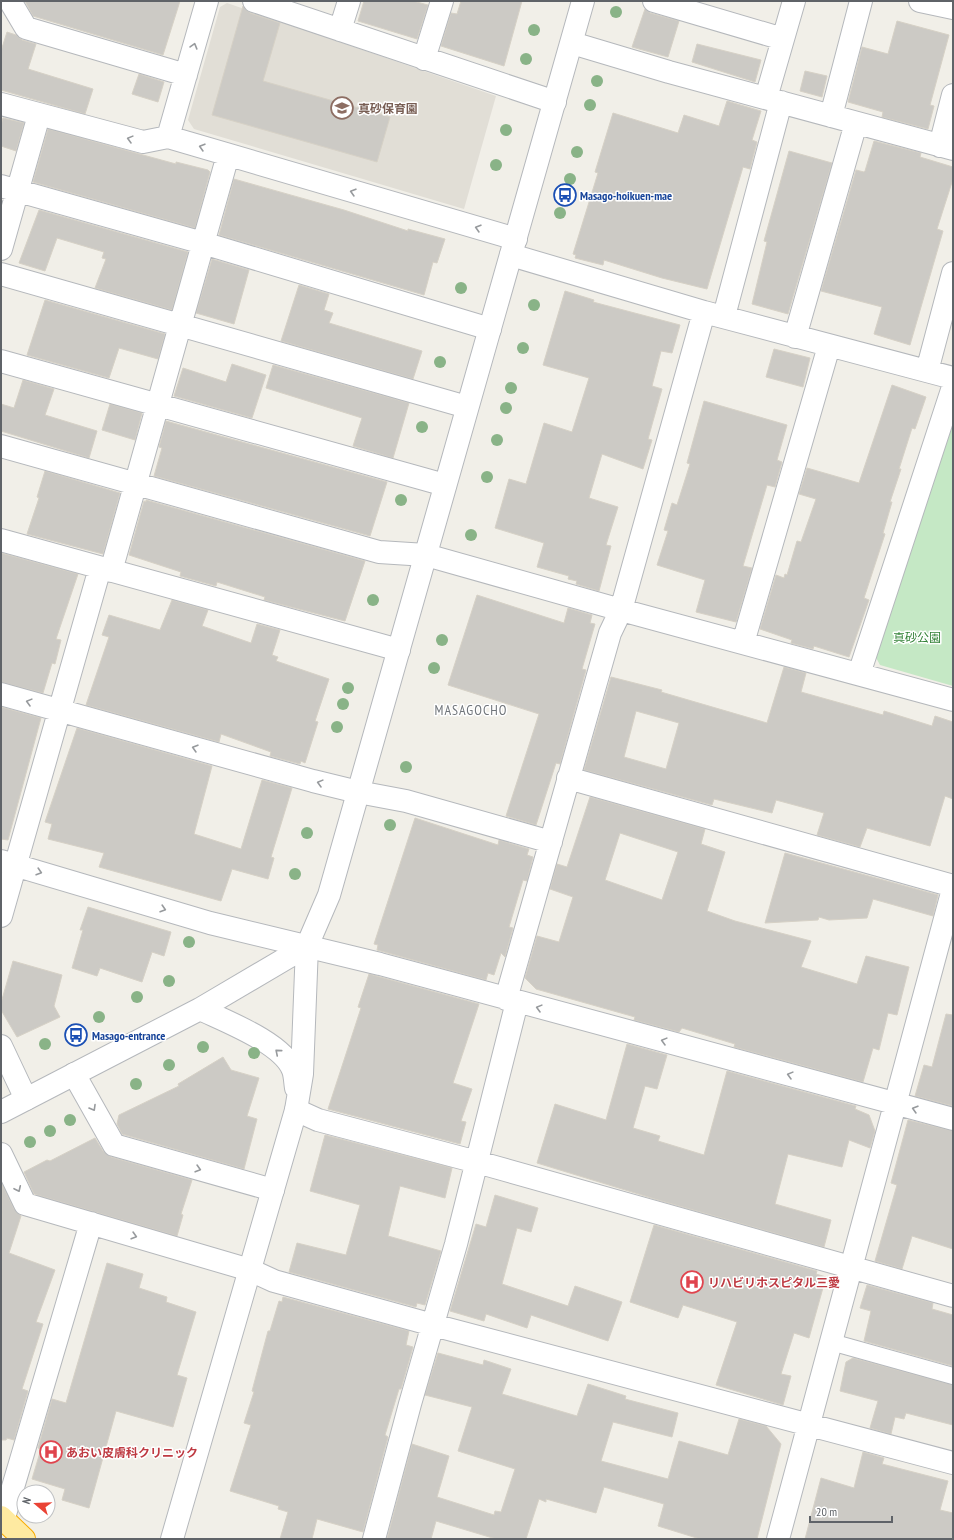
<svg xmlns="http://www.w3.org/2000/svg" width="954" height="1540" font-family="'PT Sans Narrow','Noto Sans JP',sans-serif">
<style>
.education{fill:#e1ded6}
.green{fill:#c5e8c5}
.building{fill:#cccac5;stroke:#d6d1c6;fill-rule:evenodd}
.lines{fill:none;stroke-linecap:round;stroke-linejoin:round}
.service-casing{stroke:#b5b8bc;stroke-width:18}
.minor-casing{stroke:#b5b8bc;stroke-width:24}
.tertiary-casing{stroke:#b5b8bc;stroke-width:24}
.trunk-casing{stroke:#f9ab00;stroke-width:24}
.service{stroke:#fff;stroke-width:16}
.minor{stroke:#fff;stroke-width:22}
.tertiary{stroke:#fff;stroke-width:22}
.trunk{stroke:#feeaa1;stroke-width:22}
.tree{fill:#89b387}
.oneway{stroke:#979a9d}
.labels{text-anchor:middle;dominant-baseline:central;stroke-width:3;stroke-linejoin:round;paint-order:stroke}
.education-label{font-size:12px;font-weight:bold;fill:#785e54;stroke:#fff;text-anchor:start}
.transit-label{font-size:12px;font-weight:bold;fill:#164399;stroke:#fff;text-anchor:start}
.park-label{font-size:12px;fill:#348238;stroke:#fff}
.health-label{font-size:12px;font-weight:bold;fill:#be3a42;stroke:#fff;text-anchor:start}
.quarter-label{font-size:14px;letter-spacing:1px;fill:#70757a;stroke:#fff}
</style>
<rect width="100%" height="100%" fill="#f1efe8"/>
<path class="education" d="M227 3 496 96 464 209 194 129 188 120 220 7Z"/>
<path class="green" d="M953 416V686L880 665 873 652Z"/>
<path class="building" d="M25 1H180L163 55 33 16Z
M364 1H413L428 5 417 39 358 21Z
M461 1H522L504 66 441 46 451 13 457 14Z
M243 6 250 13 280 23 263 81 390 117 377 162 212 115Z
M645 9 650 13 679 21 668 57 632 47Z
M897 21 949 35 930 105 934 106 928 129 882 117 883 112 848 102 862 47 888 54Z
M7 32 16 35 22 40 36 44 28 69 93 89 85 114 1 90V51Z
M697 44 761 60 755 82 692 62Z
M805 71 827 76 822 97 800 91Z
M139 74 164 82 158 102 132 94Z
M727 101 761 111 752 140 757 142 750 169 743 167 707 289 662 278 604 260 603 265 575 258 576 255 573 254 598 173 595 172 613 113 678 133 684 115 719 126Z
M3 118 24 123 16 151 1 146V125Z
M48 129 176 164V162L208 170 210 172 195 228 33 182Z
M874 141 921 153 920 157 953 167V179L937 229 943 231 910 345 874 334 882 307 821 291 856 170 864 172 865 171Z
M789 151 832 163 788 314 752 304 767 242 764 241Z
M234 179 344 210 408 231V229L445 239 437 263 433 262 424 295 219 235Z
M39 210 188 252 172 310 95 288 106 259 102 258 104 252 57 238 45 271 19 263Z
M212 259 249 270 234 324 196 313Z
M299 285 329 294 324 310 333 313 329 323 422 351 413 379 281 341Z
M565 291 594 300 593 302 680 325 672 353 661 351 652 386 662 389 648 439 652 440 643 469 602 454 589 498 618 507 606 545 611 546 599 591 576 584 577 581 568 579 569 576 537 567 544 543 495 528 509 479 526 484 544 423 572 432 589 378 543 365Z
M45 300 165 334 158 359 119 348 109 378 27 355Z
M774 349 810 358 803 387 766 377Z
M232 364 266 375 252 418 174 396 183 368 226 382Z
M273 365 409 403 393 458 353 446 362 418 266 388Z
M23 380 54 389 45 415 97 431 89 458 1 431V404L14 408Z
M892 385 926 397 915 429 912 428 899 469H901L890 502H892L883 533 885 534 864 598 869 600 849 657 814 646 813 649 791 643 792 640 760 629 776 575 784 578 785 574 787 575 797 541 801 542 816 499 799 494 807 468 859 483Z
M704 401 787 425 777 460 782 462 775 487 767 485 743 566 752 568 736 622 696 612 705 580 657 565 668 531 664 530 672 503 677 505 690 464 687 463Z
M110 404 142 413 135 440 102 430Z
M166 421 387 482 370 536 154 476 162 448 159 447Z
M45 471 120 493 103 554 27 534 39 498 37 497Z
M146 500 365 561 345 621 264 600 265 597 217 582 216 586 180 576 181 572 129 555 144 501 146 502Z
M1 553 78 574 56 639 61 640 55 664 52 663 43 693 1 682Z
M477 595 564 623 568 608 592 615 590 623 595 624 582 669 586 670 560 764 556 763 536 825 506 816 539 714 448 685Z
M172 600 208 610 202 626 251 643 257 624 280 630 272 655 278 657 276 661 329 679 315 721 318 722 305 763 301 761 300 764 270 756 271 752 221 734 219 742 86 705 109 637 102 635 109 615 160 630Z
M784 667 806 673 801 692 883 715 884 711 932 726 935 716 953 722V799L945 796 930 846 867 828 860 847 817 835 824 813 776 800 772 813 714 799 712 805 584 770 611 677 662 690 661 692 767 723ZM636 711 679 723 666 769 624 757Z
M1 707 41 718 8 840 1 839Z
M77 728 212 766 194 834 241 849 262 780 292 788 271 857 274 858 268 879 232 869 221 901 99 867 104 853 48 839 52 824 45 822Z
M590 797 705 829 701 844 725 852 707 911 735 921 811 941 801 967 857 984 866 956 909 967 897 1015 888 1013 879 1050 873 1048 863 1082 734 1047 735 1044 682 1028 679 1032 634 1020 635 1017 536 989 525 978 537 936 559 942 573 897 550 889 557 864 567 867ZM620 833 678 852 662 900 605 880Z
M415 818 498 845 499 840 529 849 527 855 533 857 527 881 523 880 509 927 513 928 505 957 501 953 494 975 488 973 486 980 377 950 378 945 374 944Z
M785 853 938 895 933 916 873 899 867 918 829 920 819 917 818 920 765 923Z
M88 907 171 932 164 956 152 952 142 982 100 968 97 976 72 968 83 930H80Z
M13 961 62 975 54 1006 60 1017 17 1037 1 1010V1003Z
M369 974 479 1004 453 1083 472 1089 461 1121 466 1122 460 1144 328 1109 361 1008 358 1007Z
M946 1014 953 1015V1106L915 1096 924 1065 932 1067Z
M627 1044 667 1055 657 1089 645 1086 633 1128 660 1136 658 1141 704 1155 727 1071 856 1106 855 1109 869 1115 875 1131 870 1148 849 1140 842 1167 788 1154 775 1204 831 1220 824 1247 658 1200 537 1163 555 1104 606 1120Z
M223 1057 231 1070 259 1078 247 1116 257 1119 244 1169 122 1134 117 1124 119 1115 179 1086 178 1084Z
M908 1120 953 1131V1249L912 1236 902 1269 875 1261 897 1185 891 1183Z
M325 1135 452 1168 445 1198 400 1186 388 1236 441 1251 425 1305 417 1303 416 1307 289 1272 297 1243 346 1255 360 1205 310 1191Z
M95 1138 103 1151 111 1157 192 1180 181 1214 183 1215 177 1236 34 1194 24 1172 47 1160 50 1161Z
M2 1184 14 1209 21 1216 9 1253 55 1270 36 1322 43 1324 22 1389 28 1391 14 1440 7 1438 6 1440H1Z
M495 1195 538 1208 531 1232 517 1228 502 1284 568 1306 575 1286 622 1302 608 1341 531 1315 527 1328 486 1314 484 1321 450 1311 476 1224 486 1227Z
M654 1225 817 1271 816 1274 826 1277 809 1338 794 1333 781 1374 791 1376 783 1405 716 1385 737 1322 683 1305 678 1318 630 1302Z
M107 1263 143 1274 139 1288 167 1297 166 1302 196 1312 177 1375 187 1378 173 1427 116 1411 89 1508 62 1500 65 1489 32 1479 41 1449 38 1448 52 1399 66 1403Z
M867 1285 933 1303 932 1309 953 1315V1366L864 1341 871 1311 860 1308Z
M283 1297 409 1331 406 1345 413 1347 401 1389H399L385 1435 388 1437 363 1532 317 1519 312 1539H280L288 1512 278 1509 279 1506 230 1491 251 1425 244 1423 254 1392 252 1391 268 1331H270L279 1301 282 1302Z
M438 1353 483 1365 484 1360 511 1369 502 1394 577 1416 588 1384 626 1396 625 1399 678 1413 672 1437 613 1422 601 1461 668 1479 679 1441 728 1455 739 1419 766 1426 781 1444 757 1539H700L658 1526 664 1504 604 1487 596 1513 546 1499V1502L539 1499 526 1539H496L436 1521 431 1539H387L412 1444 449 1456 437 1497 494 1515 495 1511 501 1512 515 1469 458 1451 472 1407 425 1395Z
M853 1358 953 1385V1425L906 1413 904 1419 895 1417 891 1434 870 1428 878 1401 840 1391 846 1362Z
M863 1452 884 1458 882 1464 948 1481 940 1510 953 1513V1539H805L821 1478 854 1488Z"/>
<g class="lines">
<g class="service-casing">
<path id="service" d="M831 1342 953 1376"/>
</g>
<g class="minor-casing">
<path id="minor" d="M10 1 26 28 186 75
M207 1 168 137 516 239
M254 1 555 102
M654 1 783 39
M920 1 953 8
M340 30 349 1
M572 43 669 72 953 149
M424 59 442 1
M766 98 794 1
M1 104 143 142 168 137
M831 116 861 1
M940 146 953 95
M1 186 203 243 490 329
M1 249 39 115
M511 255 704 312 953 378
M1 274 467 407
M724 316 781 102
M795 337 856 123
M1 361 445 485
M927 371 953 273
M1 446 379 552 426 555 621 610 953 700
M1 540 399 650
M111 571 228 155
M743 643 829 346
M859 674 953 387
M1 694 313 781 358 792 406 801 551 842
M568 778 953 886
M1 861 210 923 380 964 953 1119
M1 916 100 568
M506 999 610 633 621 610 704 312
M1 1046 26 1099
M74 1074 114 1145 273 1190
M296 1110 318 1120 477 1162 953 1296
M1 1154 25 1204 250 1270 274 1281 433 1325 953 1463
M3 1521 91 1223
M374 1539 410 1404 456 1244 517 1002
M778 1539 953 889"/>
</g>
<g class="tertiary-casing">
<path id="tertiary" d="M200 1009C225 1021 283 1043 293 1070 295 1075 295 1082 296 1088
M1 1112 200 1009 307 946
M172 1539 296 1110 302 1074 307 946 329 895 583 1"/>
</g>
<g class="trunk-casing">
<path id="trunk" d="M1 1517 24 1539"/>
</g>
<use href="#service" class="service"/>
<use href="#minor" class="minor"/>
<use href="#tertiary" class="tertiary"/>
<use href="#trunk" class="trunk"/>
</g>
<g class="tree">
<circle cx="616" cy="12" r="6"/>
<circle cx="534" cy="30" r="6"/>
<circle cx="526" cy="59" r="6"/>
<circle cx="597" cy="81" r="6"/>
<circle cx="590" cy="105" r="6"/>
<circle cx="506" cy="130" r="6"/>
<circle cx="577" cy="152" r="6"/>
<circle cx="496" cy="165" r="6"/>
<circle cx="570" cy="179" r="6"/>
<circle cx="560" cy="213" r="6"/>
<circle cx="461" cy="288" r="6"/>
<circle cx="534" cy="305" r="6"/>
<circle cx="523" cy="348" r="6"/>
<circle cx="440" cy="362" r="6"/>
<circle cx="511" cy="388" r="6"/>
<circle cx="506" cy="408" r="6"/>
<circle cx="422" cy="427" r="6"/>
<circle cx="497" cy="440" r="6"/>
<circle cx="487" cy="477" r="6"/>
<circle cx="401" cy="500" r="6"/>
<circle cx="471" cy="535" r="6"/>
<circle cx="373" cy="600" r="6"/>
<circle cx="442" cy="640" r="6"/>
<circle cx="434" cy="668" r="6"/>
<circle cx="348" cy="688" r="6"/>
<circle cx="343" cy="704" r="6"/>
<circle cx="337" cy="727" r="6"/>
<circle cx="406" cy="767" r="6"/>
<circle cx="390" cy="825" r="6"/>
<circle cx="307" cy="833" r="6"/>
<circle cx="295" cy="874" r="6"/>
<circle cx="189" cy="942" r="6"/>
<circle cx="169" cy="981" r="6"/>
<circle cx="137" cy="997" r="6"/>
<circle cx="99" cy="1017" r="6"/>
<circle cx="74" cy="1030" r="6"/>
<circle cx="45" cy="1044" r="6"/>
<circle cx="203" cy="1047" r="6"/>
<circle cx="254" cy="1053" r="6"/>
<circle cx="169" cy="1065" r="6"/>
<circle cx="136" cy="1084" r="6"/>
<circle cx="70" cy="1120" r="6"/>
<circle cx="50" cy="1131" r="6"/>
<circle cx="30" cy="1142" r="6"/>
</g>
<defs><path id="oneway-chevron" d="M-2-3.5L2.5 0L-2 3.5" fill="none" stroke-width="1.6" stroke-linecap="round" stroke-linejoin="round"/></defs>
<g class="oneway">
<use href="#oneway-chevron" transform="translate(194 46) rotate(-74)"/>
<use href="#oneway-chevron" transform="translate(130 139) rotate(-165)"/>
<use href="#oneway-chevron" transform="translate(202 147) rotate(-164)"/>
<use href="#oneway-chevron" transform="translate(353 192) rotate(-164)"/>
<use href="#oneway-chevron" transform="translate(478 228) rotate(-164)"/>
<use href="#oneway-chevron" transform="translate(29 702) rotate(-165)"/>
<use href="#oneway-chevron" transform="translate(195 748) rotate(-164)"/>
<use href="#oneway-chevron" transform="translate(320 783) rotate(-165)"/>
<use href="#oneway-chevron" transform="translate(39 872) rotate(17)"/>
<use href="#oneway-chevron" transform="translate(163 909) rotate(17)"/>
<use href="#oneway-chevron" transform="translate(539 1008) rotate(-165)"/>
<use href="#oneway-chevron" transform="translate(664 1041) rotate(-165)"/>
<use href="#oneway-chevron" transform="translate(278 1052) rotate(-140)"/>
<use href="#oneway-chevron" transform="translate(790 1075) rotate(-165)"/>
<use href="#oneway-chevron" transform="translate(93 1108) rotate(60)"/>
<use href="#oneway-chevron" transform="translate(915 1109) rotate(-164)"/>
<use href="#oneway-chevron" transform="translate(198 1169) rotate(16)"/>
<use href="#oneway-chevron" transform="translate(18 1189) rotate(65)"/>
<use href="#oneway-chevron" transform="translate(134 1236) rotate(16)"/>
</g>
<defs>
<g id="school-ring" transform="scale(1.15)"><circle r="9.5" fill="#fff" stroke="#8d6e63" stroke-width="1.5"/><path d="M0-5L7-2L0 1L-7-2ZM-4 1L0 2.5L4 1V4Q0 6-4 4Z" fill="#8d6e63"/></g>
<g id="bus-ring" transform="scale(1.15)"><circle r="9.5" fill="#fff" stroke="#1a4fb4" stroke-width="1.5"/><path d="M-5-6H5V4H4V6H2V4H-2V6H-4V4H-5ZM-3.5-4V0h7V-4ZM-3.5 1.2v1.5H-2V1.2ZM2 1.2v1.5H3.5V1.2Z" fill="#1a4fb4"/></g>
<g id="hospital-ring" transform="scale(1.15)"><circle r="9.5" fill="#fff" stroke="#e0444e" stroke-width="1.5"/><path d="M-5-5h3v3.5h4V-5h3V5h-3V1.5h-4V5h-3Z" fill="#e0444e"/></g>
</defs>
<g fill-rule="evenodd">
<use href="#school-ring" x="342" y="108"/>
<use href="#bus-ring" x="565" y="195"/>
<use href="#bus-ring" x="76" y="1035"/>
<use href="#hospital-ring" x="692" y="1282"/>
<use href="#hospital-ring" x="51" y="1452"/>
</g>
<g class="labels">
<g class="education-label">
<text x="358" y="108">真砂保育園</text>
</g>
<g class="transit-label">
<text x="580" y="195">Masago-hoikuen-mae</text>
<text x="92" y="1035">Masago-entrance</text>
</g>
<g class="park-label">
<text x="917" y="637">真砂公園</text>
</g>
<g class="health-label">
<text x="708" y="1282">リハビリホスピタル三愛</text>
<text x="66" y="1452">あおい皮膚科クリニック</text>
</g>
<g class="quarter-label">
<text x="471" y="710">MASAGOCHO</text>
</g>
</g>
<rect width="954" height="1540" fill="none" stroke="#5f6368" stroke-width="4"/>
<g transform="translate(36 1504) rotate(289)"><circle r="19" fill="#ffffff" stroke="#bfc1c3"/>
<path d="M0-3L7 15L0 10L-7 15Z" fill="#ea4335"/>
<text y="-6" font-size="11" font-weight="bold" text-anchor="middle" fill="#5f6368">N</text>
</g>
<path d="M810 1516v6h82v-6" fill="none" stroke="#5f6368" stroke-width="2"/>
<text x="816" y="1516" font-size="12" fill="#5f6368" stroke="#ffffff" stroke-width="3" paint-order="stroke">20 m</text>
</svg>
